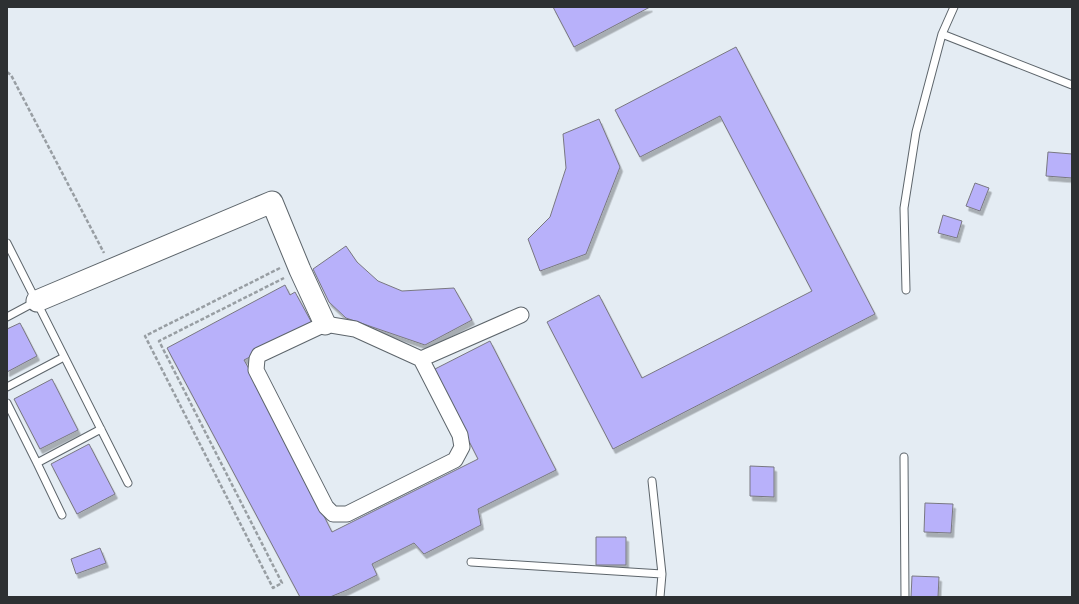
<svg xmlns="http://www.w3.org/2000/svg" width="1079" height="604" font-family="Inter,sans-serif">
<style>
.building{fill:#b8b1fa;stroke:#797881;filter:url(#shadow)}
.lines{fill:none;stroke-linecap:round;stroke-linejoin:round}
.lane-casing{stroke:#5d656b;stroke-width:9}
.street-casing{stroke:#5d656b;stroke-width:17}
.secondary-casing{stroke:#5d656b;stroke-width:23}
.path{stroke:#989ea3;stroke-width:2.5;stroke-dasharray:4 2;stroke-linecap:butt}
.lane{stroke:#fff;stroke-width:7}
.street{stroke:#fff;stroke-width:15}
.secondary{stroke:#fff;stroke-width:21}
</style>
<defs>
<filter id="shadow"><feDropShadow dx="2.5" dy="4.5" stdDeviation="0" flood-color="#0004"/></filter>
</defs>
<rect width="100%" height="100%" fill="#e4ecf3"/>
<path class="building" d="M553 7H650L574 47Z
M736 47 875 314 613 449 547 322 599 295 642 378 812 291 720 116 640 157 615 110Z
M599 119 620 167 586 254 540 271 528 239 550 217 566 168 563 134Z
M1048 152 1072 154V178L1046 176Z
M975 183 989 188 980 211 966 206Z
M943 215 962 221 957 238 938 233Z
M346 246 357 262 378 281 402 291 454 288 472 320 425 345 346 318 329 302 313 269Z
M285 285 290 295 295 292 313 325 244 360 258 385 332 532 478 459 433 370 490 341 556 470 478 509 481 525 424 554 414 543 372 564 377 575 347 590 330 597H300L167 348Z
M20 323 37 356 7 372V329Z
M52 379 78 430 40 449 14 399Z
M89 444 115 494 77 514 51 464Z
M750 466 774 467V497L750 496Z
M925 503 953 504 951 533 924 532Z
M596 537H626V565H596Z
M100 548 106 563 76 574 71 559Z
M912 576 939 577 938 597H911Z"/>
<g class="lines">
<g class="lane-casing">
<path id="lane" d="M942 34 1072 85
M7 243 128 483
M906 290 904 208 916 132 942 34 954 7
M7 317 35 302
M7 387 64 357
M7 403 37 463 62 515
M904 457 905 597
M37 463 101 429
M652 481 662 574 660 597
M471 562 662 574"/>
</g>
<g class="street-casing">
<path id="street" d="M325 324 355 329 421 359 460 435 462 447 455 460 347 514H333L326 507 256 370 257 359 259 355Z
M421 359 521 315"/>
</g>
<g class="secondary-casing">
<path id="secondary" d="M37 301 272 202 300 270 325 324"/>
</g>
<path class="path" d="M7 72 11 75 104 253
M280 268 145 336 273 588 282 583 159 341 284 278"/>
<use href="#lane" class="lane"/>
<use href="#street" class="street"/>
<use href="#secondary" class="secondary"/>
</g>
<rect width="1079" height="604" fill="none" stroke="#2d3032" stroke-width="16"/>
</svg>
